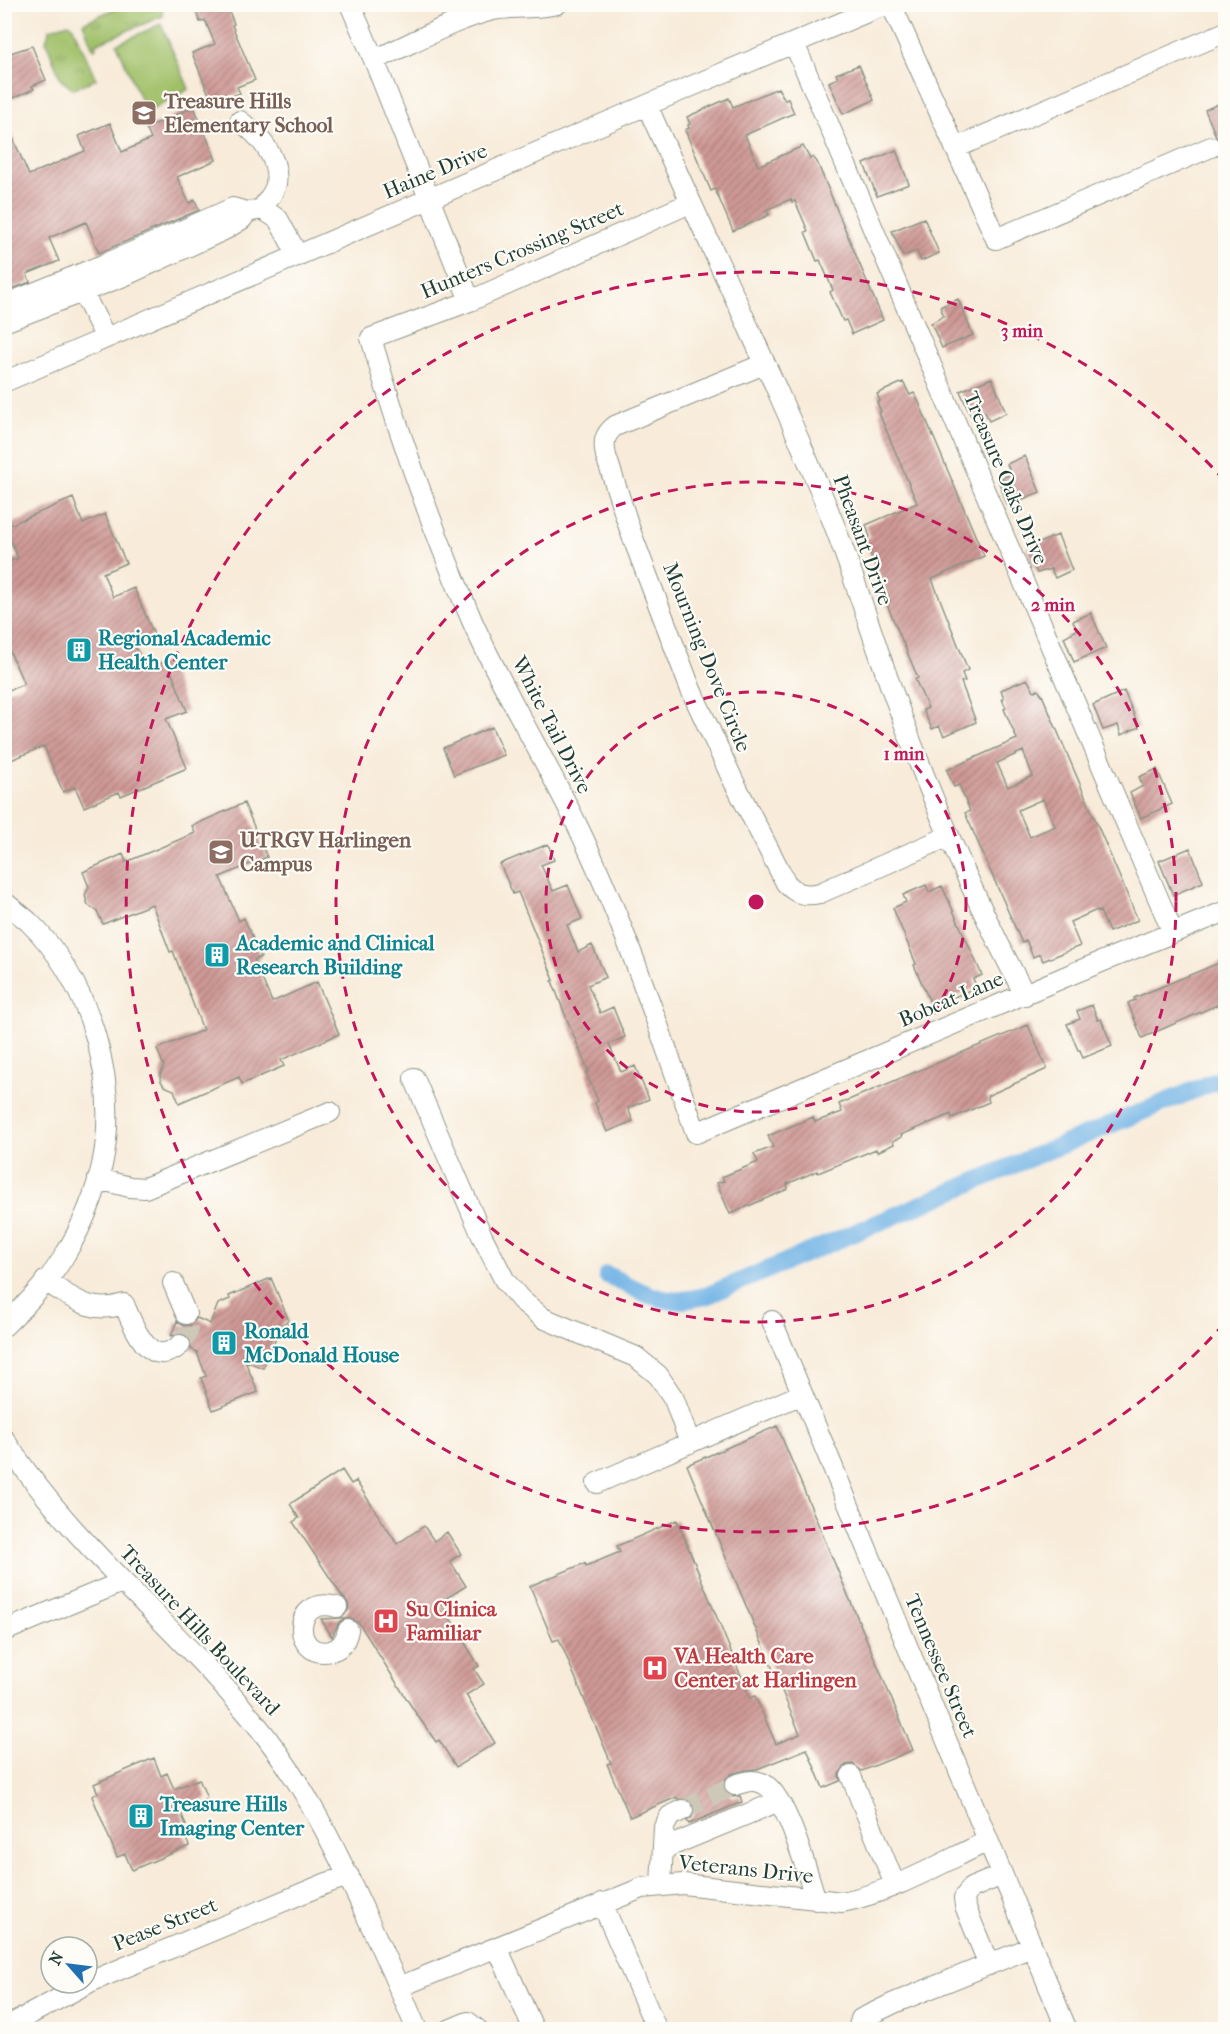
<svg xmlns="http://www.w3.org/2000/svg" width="1230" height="2034" font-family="'IM FELL French Canon',serif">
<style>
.grass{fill:url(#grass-tufts);stroke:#607e4e;stroke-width:1.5}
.garden{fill:#a0c068;stroke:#607e4e;stroke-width:1.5}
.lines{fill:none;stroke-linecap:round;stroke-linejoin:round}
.canal{stroke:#70b2e5;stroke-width:18}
.building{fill:url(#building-hatch);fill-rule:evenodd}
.minor-tunnel{stroke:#cdc8b8;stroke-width:20;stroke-dasharray:20 10;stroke-linecap:butt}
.minor-casing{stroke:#8c9486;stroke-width:22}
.minor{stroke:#fff;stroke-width:20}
.ring{fill:none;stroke:#c2185b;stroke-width:3;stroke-dasharray:10 8}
.labels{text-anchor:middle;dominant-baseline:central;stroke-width:4.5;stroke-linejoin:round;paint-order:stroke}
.education-label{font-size:21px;font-weight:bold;fill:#785e54;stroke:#fdfcf7;text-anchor:start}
.street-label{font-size:21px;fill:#1f3d34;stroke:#fdfcf7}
.culture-label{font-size:21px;font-weight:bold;fill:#0d838f;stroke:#fdfcf7;text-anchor:start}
.health-label{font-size:21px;font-weight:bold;fill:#be3a42;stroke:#fdfcf7;text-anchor:start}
.centre{fill:#c2185b;stroke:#fdfcf7;stroke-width:3}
.ring-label{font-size:18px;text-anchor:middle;font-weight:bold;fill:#c2185b;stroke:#fdfcf7;stroke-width:4.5;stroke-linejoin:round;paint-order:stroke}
</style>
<defs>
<pattern id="grass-tufts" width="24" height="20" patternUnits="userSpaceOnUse" patternTransform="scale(1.5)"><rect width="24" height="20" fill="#a0c068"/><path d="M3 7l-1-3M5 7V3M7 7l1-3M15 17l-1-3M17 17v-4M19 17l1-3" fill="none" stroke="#829d56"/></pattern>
<pattern id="building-hatch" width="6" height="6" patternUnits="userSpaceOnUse" patternTransform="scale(1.5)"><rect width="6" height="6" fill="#cf9996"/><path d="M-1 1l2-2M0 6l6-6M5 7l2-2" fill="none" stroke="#a77e7b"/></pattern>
</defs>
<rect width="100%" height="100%" fill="#fdfcf7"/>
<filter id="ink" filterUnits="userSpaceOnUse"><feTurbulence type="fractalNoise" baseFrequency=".0167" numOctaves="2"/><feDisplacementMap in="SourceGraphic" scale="12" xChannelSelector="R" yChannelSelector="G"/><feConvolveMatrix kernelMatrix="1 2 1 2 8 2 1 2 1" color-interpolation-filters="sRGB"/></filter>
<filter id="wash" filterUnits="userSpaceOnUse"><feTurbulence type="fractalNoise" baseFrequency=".008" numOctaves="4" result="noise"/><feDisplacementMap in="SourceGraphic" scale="24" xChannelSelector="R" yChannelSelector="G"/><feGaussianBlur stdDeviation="1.35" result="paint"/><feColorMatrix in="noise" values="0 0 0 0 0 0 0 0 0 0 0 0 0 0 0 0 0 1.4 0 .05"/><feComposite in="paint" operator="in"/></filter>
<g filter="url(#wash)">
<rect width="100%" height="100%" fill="#f8ebd9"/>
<path class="grass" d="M123 5H161L163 16 95 44 96 48 93 49 83 23Z
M68 23 72 25 96 79 73 89 61 80 46 41 50 29Z"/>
<path class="garden" d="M161 24 189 89 146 113 117 44Z"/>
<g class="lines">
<path class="canal" d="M607 1275C627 1284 647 1297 669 1300 681 1302 694 1298 706 1296L1042 1153 1226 1077"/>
</g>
<g id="blocks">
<path class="building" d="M206 4H226L234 24 232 25 255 80 237 87 240 93 213 104 192 53 215 44 205 20 200 22 195 9Z
M32 46 46 80 32 86 34 89 4 102V55Z
M859 65 874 100 843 114 829 82 838 78 836 74Z
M778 88 785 100 788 99 794 113 745 135 758 166 803 146 810 159 813 157 817 162 883 320 852 334 846 320 843 321 830 292 833 290 820 260 817 261 805 232 808 231 795 201 792 202 791 199 766 210 769 215 733 231 715 189 711 191 685 130 689 128 688 125 690 124 687 117 729 98 733 107Z
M1225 101V159L1222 151V142L1216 136 1205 110Z
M194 107 216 160 177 177 189 203 195 200 199 210 99 253 86 222 49 238 59 261 27 274 30 282 4 292V118L29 175 85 151 79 136 110 123 122 152 151 139 146 128Z
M896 150 909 184 877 196 864 164Z
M924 218 939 253 921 261 917 251 903 256 892 231Z
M958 299 973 335 942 348 931 323 944 316 940 307Z
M992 378 1006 413 989 421 985 412 971 416 960 391Z
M903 382 910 395 914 393 917 398 984 556 932 579 968 670 962 673 965 681 961 682 976 722 944 736 939 726 932 729 923 710 928 708 915 679 918 678 886 602 890 601 864 539 870 537 866 525 917 503 879 413 881 412 877 402 880 401 877 394Z
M1025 456 1040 492 1008 505 998 480 1011 474 1007 464Z
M73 498 83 524 105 514 126 563 103 573 113 597 134 588 154 635 134 644 144 670 167 661 187 711 166 719 187 768 121 796 119 792 84 807 75 787 63 792 44 746 4 763V692L24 684 4 638V564L18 558 5 527Z
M1058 535 1072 570 1055 578 1051 569 1037 573 1027 548Z
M1091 613 1106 648 1074 662 1064 637 1077 630 1073 621Z
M1027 679 1034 691 1038 690 1042 695 1138 920 1109 932 1100 911 1098 912 1097 910 1070 922 1080 946 1043 961 1040 954 1033 957 1026 940 1022 943 965 813 970 811 959 785 954 787 947 770 1017 739 1004 709 1006 708 1002 699 1004 698 1001 690ZM1023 751 1033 776 1008 787 997 763ZM1043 799 1055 826 1030 837 1018 810Z
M1124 691 1139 727 1121 735 1118 725 1103 730 1093 705Z
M492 727 504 755 454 775 443 748Z
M1157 769 1172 804 1141 818 1130 793 1143 786 1139 777Z
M244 803 267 857 220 877 239 921 244 918 261 957 254 960 272 1002 317 982 339 1034 281 1060 284 1066 242 1084 239 1077 179 1103 174 1090 164 1086 161 1081 160 1075 164 1066 157 1049 203 1030 173 951 170 952 152 904 103 924 97 911 88 905 86 899 85 895 89 887 83 872 123 854 126 862 195 833 192 826Z
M548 844 554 860 541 865 553 891 568 885 582 919 567 925 578 952 592 945 606 977 588 985 600 1013 613 1007 625 1037 609 1044 621 1072 635 1066 649 1099 628 1108 633 1121 607 1132 595 1103 598 1101 586 1073 589 1072 564 1012 552 981 554 980 518 892 513 894 500 864Z
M1190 848 1203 882 1173 895 1159 861Z
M926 885 929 892 942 886 982 975 973 979 977 987 932 1007 914 965 916 964 893 908 906 902 903 895Z
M1226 960V1001L1142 1038 1128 1003 1135 1000 1134 998Z
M1092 1005 1098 1020 1101 1019 1112 1046 1083 1058 1080 1050H1078L1067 1024 1080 1019 1077 1011Z
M1028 1025 1047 1069 987 1096 989 1102 952 1118 951 1114 901 1135 902 1137 893 1141 894 1144 877 1152 876 1149 818 1173 817 1171 787 1184 788 1189 730 1214 717 1183 724 1181 722 1177 758 1162 754 1154 773 1147 768 1136 813 1117 815 1122 842 1112 839 1104Z
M271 1278 289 1321 282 1324 263 1368 245 1361 258 1392 213 1410 201 1378 206 1376 197 1352 191 1349 190 1339 186 1335 180 1333 171 1336 177 1321 184 1326 190 1325 197 1318 210 1324 218 1304 230 1299 229 1296Z
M777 1426 913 1750 862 1771 853 1764 846 1765 839 1774 840 1781 823 1788 807 1749 757 1769 746 1770 731 1774 723 1782 724 1789 732 1797 740 1796 742 1802 689 1824 687 1821 692 1817 695 1812 694 1806 689 1800 678 1799 677 1797 630 1817 607 1764 611 1763 559 1639 553 1641 530 1586 585 1563 586 1566 620 1552 617 1546 677 1520 750 1698 755 1696 776 1744 800 1734 687 1465Z
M342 1470 351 1484 356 1481 397 1544 424 1526 434 1541 447 1532 461 1554 450 1561 466 1586 440 1602 479 1666 474 1669 484 1684 466 1695 495 1743 456 1767 439 1740 436 1742 413 1709 359 1623 351 1619H344L339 1622 332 1637 321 1619 342 1618 349 1609 348 1603 342 1596 293 1522 299 1518 290 1504Z
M154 1758 161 1776 167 1773 174 1789 199 1779 207 1798 180 1810 186 1825 181 1827 189 1846 132 1870 125 1854 117 1857 92 1796 98 1793 94 1784Z"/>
</g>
</g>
<g filter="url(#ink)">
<use href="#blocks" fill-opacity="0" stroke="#8c9486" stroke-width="1.5"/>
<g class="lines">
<path class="minor-tunnel" d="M180 1345 188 1332 186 1314
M683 1810 735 1785"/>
<g class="minor-casing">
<path id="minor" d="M350 4 374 60 470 301
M891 4 996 239 1211 147
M794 43 1173 933
M374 60C411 44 455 19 493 10 514 6 537 9 557 4
M647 105C708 244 777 381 833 522 856 581 874 642 896 701 932 801 975 901 1025 995
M240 121C259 135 280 158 276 184 275 192 266 202 262 209
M955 148 1226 32
M690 203 470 301 371 338C399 436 433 531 473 623 504 692 544 757 577 825 625 924 659 1029 696 1133L1074 973 1226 911
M76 279 106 338
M4 305 110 262 233 208 247 212 262 209 278 219 298 256
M4 322 124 276 224 230 242 219 247 212
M764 364 615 426C604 435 603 442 606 456L631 533 691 690 733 780 786 883C797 895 805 896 820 893L949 836
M4 382 647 105 886 4
M4 902C13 909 21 915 29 922 90 982 120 1082 102 1165 95 1196 82 1226 66 1253 52 1278 25 1306 4 1326
M414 1078 482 1236 505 1281 521 1300 543 1318 636 1357 658 1375 674 1399 690 1443
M98 1179 130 1187 145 1188 330 1112
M45 1281C73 1298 90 1315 124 1304 133 1325 149 1372 180 1345
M173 1283 186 1314
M772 1321 1067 2030
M4 1439C72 1545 172 1622 251 1718 301 1777 335 1847 367 1917 384 1954 401 1992 417 2030
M597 1483 802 1394
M337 1607C290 1594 293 1660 330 1651 341 1649 346 1640 348 1630
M4 1631 122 1582
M851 1776 895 1885
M735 1785C744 1782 752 1779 762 1783 786 1792 808 1876 816 1900
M663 1849 779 1801
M661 1885 664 1827 670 1816 683 1810
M602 1903 657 2030
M497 1947 534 2030
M989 1965 965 1906 964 1898 971 1888 1002 1875
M399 1987 642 1888 683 1884 842 1902C893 1892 941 1863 988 1841
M4 2028 92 1981 327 1883 349 1876
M449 2030 468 2022 478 2030
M858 2030 861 2019 894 2003 1032 1947"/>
</g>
<use href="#minor" class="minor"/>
</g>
</g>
<g class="ring">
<circle cx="756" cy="902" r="210"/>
<circle cx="756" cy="902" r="420"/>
<path d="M1224 1324A630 630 0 1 1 1224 480"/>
</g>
<defs>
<g id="school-square" transform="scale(1.35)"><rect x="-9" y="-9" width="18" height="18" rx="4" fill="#8d6e63" stroke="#fdfcf7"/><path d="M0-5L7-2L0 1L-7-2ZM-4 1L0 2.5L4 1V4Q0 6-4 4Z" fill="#fff"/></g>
<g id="building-square" transform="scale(1.35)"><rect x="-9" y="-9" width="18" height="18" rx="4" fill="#0f9aa8" stroke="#fdfcf7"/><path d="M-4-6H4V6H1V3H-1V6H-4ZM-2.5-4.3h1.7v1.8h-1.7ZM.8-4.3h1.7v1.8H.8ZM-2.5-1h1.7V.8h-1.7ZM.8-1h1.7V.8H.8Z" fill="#fff"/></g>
<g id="university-square" transform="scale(1.35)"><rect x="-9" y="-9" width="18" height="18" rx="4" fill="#8d6e63" stroke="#fdfcf7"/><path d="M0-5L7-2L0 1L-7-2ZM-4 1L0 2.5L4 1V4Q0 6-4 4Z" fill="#fff"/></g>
<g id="hospital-square" transform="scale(1.35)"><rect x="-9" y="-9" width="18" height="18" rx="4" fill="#e0444e" stroke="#fdfcf7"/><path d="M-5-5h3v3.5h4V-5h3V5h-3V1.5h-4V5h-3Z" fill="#fff"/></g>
</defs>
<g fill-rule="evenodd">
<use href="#school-square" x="144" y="113"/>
<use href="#building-square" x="79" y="650"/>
<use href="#university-square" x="221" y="852"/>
<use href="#building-square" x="217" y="955"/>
<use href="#building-square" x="224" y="1343"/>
<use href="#hospital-square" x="386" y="1621"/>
<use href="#hospital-square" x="655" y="1668"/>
<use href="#building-square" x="141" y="1816"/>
</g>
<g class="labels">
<g class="education-label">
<text x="164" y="101">Treasure Hills<tspan x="164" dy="24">Elementary School</tspan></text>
<text x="240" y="840">UTRGV Harlingen<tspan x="240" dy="24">Campus</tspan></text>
</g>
<g class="street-label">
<text transform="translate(435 171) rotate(-23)">Haine Drive</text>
<text transform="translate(522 250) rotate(-23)">Hunters Crossing Street</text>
<text transform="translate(1006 478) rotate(67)">Treasure Oaks Drive</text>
<text transform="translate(863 540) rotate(70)">Pheasant Drive</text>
<text transform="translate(707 657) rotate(68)">Mourning Dove Circle</text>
<text transform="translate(552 725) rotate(63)">White Tail Drive</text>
<text transform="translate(951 999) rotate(-23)">Bobcat Lane</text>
<text transform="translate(200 1630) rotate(47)">Treasure Hills Boulevard</text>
<text transform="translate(941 1666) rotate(67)">Tennessee Street</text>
<text transform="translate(746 1869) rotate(6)">Veterans Drive</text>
<text transform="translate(165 1924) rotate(-22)">Pease Street</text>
</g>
<g class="culture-label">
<text x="98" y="638">Regional Academic<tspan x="98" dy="24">Health Center</tspan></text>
<text x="236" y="943">Academic and Clinical<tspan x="236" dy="24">Research Building</tspan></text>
<text x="244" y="1331">Ronald<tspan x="244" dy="24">McDonald House</tspan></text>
<text x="160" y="1804">Treasure Hills<tspan x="160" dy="24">Imaging Center</tspan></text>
</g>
<g class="health-label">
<text x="406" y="1609">Su Clinica<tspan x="406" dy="24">Familiar</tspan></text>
<text x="674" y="1656">VA Health Care<tspan x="674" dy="24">Center at Harlingen</tspan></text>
</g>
</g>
<circle cx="756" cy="902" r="9" class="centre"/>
<g class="ring-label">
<text x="1022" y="337">3 min</text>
<text x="1053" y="611">2 min</text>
<text x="904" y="760">1 min</text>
</g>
<rect width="1230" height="2034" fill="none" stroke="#fdfcf7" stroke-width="24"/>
<g transform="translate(69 1965) rotate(298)"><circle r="28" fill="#fdfcf7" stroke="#a4b0a9" stroke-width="1.5"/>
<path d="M0-4.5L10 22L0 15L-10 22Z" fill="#1f6fb2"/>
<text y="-9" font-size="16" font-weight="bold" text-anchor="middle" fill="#1f3d34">N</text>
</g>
</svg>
